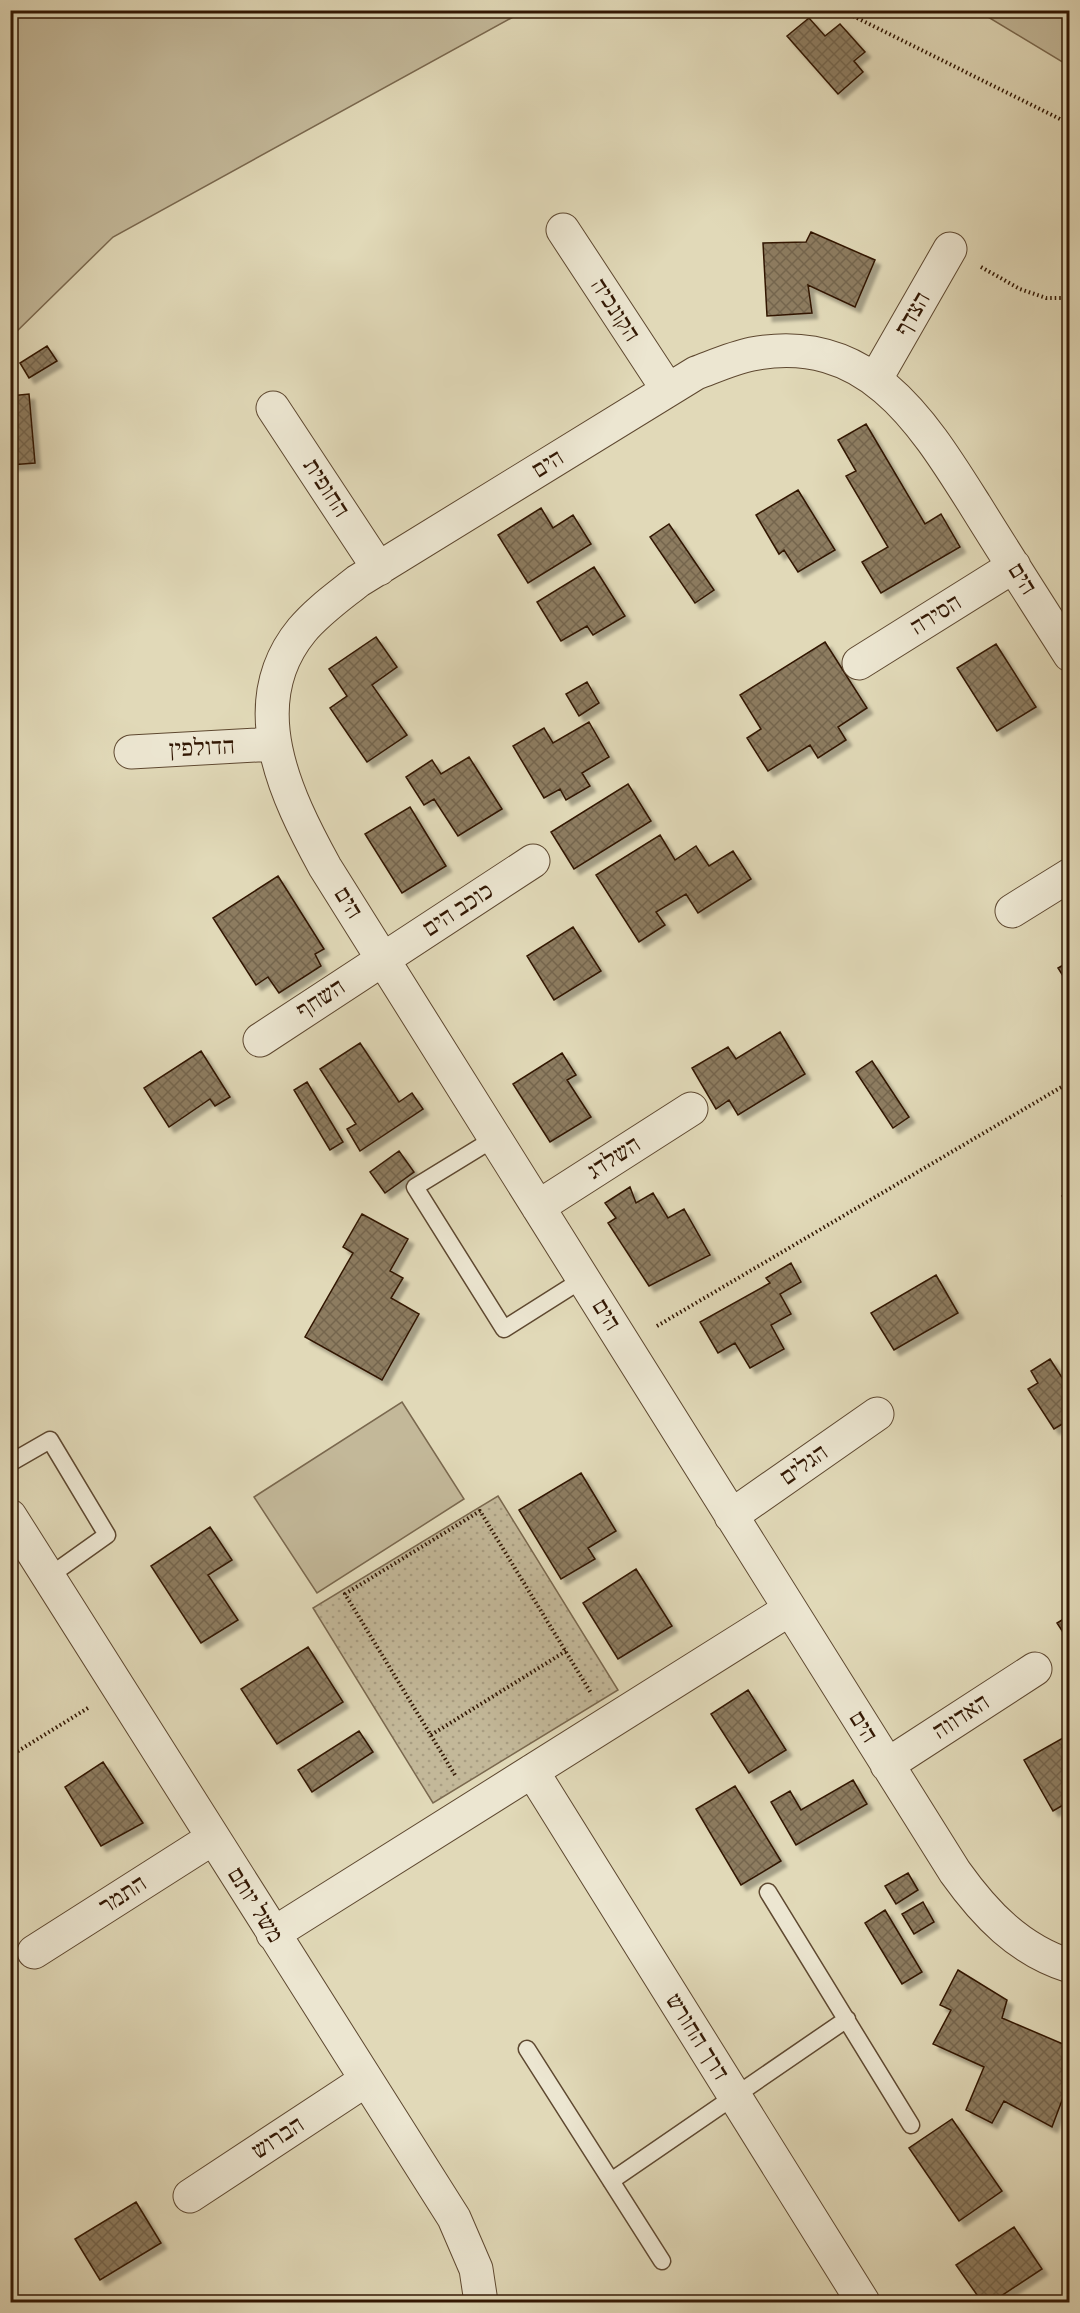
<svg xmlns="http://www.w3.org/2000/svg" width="1080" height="2313" font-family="'IM FELL DW Pica','Frank Ruhl Libre',serif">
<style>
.grass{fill:#c3b899;stroke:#7a684e;stroke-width:1.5}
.park{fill:url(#park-dots);stroke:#7a684e;stroke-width:1.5}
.building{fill:url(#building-cross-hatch);stroke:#321703;stroke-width:1.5;filter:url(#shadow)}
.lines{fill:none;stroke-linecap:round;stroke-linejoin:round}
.service-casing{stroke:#5e4830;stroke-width:19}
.minor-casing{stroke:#5e4830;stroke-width:35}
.path{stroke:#321703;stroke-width:4;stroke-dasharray:1.5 3;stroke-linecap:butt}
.service{stroke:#ece6d1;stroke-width:16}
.minor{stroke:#ece6d1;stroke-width:33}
.labels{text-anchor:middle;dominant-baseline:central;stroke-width:6;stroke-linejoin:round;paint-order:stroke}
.street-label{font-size:24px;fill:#321703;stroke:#ece6d1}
</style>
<defs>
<pattern id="park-dots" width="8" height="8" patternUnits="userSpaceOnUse" patternTransform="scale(1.5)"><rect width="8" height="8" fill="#c3b899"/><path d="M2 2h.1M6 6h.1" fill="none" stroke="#a89d82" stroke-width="1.8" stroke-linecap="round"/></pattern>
<pattern id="building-cross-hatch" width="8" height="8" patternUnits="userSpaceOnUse" patternTransform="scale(1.5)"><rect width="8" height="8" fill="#8d7c61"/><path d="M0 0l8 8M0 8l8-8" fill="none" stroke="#74654e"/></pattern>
<filter id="shadow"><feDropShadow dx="5.5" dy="5.5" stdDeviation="1.5" flood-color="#0004"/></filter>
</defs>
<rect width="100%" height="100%" fill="#e1d9b8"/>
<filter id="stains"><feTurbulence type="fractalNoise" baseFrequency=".00333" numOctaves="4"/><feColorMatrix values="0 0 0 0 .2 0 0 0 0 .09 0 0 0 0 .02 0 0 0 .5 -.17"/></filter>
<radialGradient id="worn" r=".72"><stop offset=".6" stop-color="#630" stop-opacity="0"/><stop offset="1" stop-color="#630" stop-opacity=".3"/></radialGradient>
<path class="grass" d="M11 10H524V11L113 237 11 337Z
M978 11H1069V66Z
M402 1402 464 1499 317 1593 254 1497Z"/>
<path class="park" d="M498 1496 618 1690 433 1803 313 1608Z"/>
<path class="building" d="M809 18 825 36 840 24 865 52 854 61 863 72 838 94 787 36Z
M811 232 875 260 855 307 808 285 812 313 767 316 763 243 806 242Z
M47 346 57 361 29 378 20 363Z
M29 394 35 463 10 465V396Z
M866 424 925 524 941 514 960 547 881 593 862 562 888 547 846 476 856 471 838 440Z
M798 490 835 550 798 572 784 550 779 554 756 515Z
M541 508 553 528 573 515 591 544 528 583 498 535Z
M669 524 714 590 695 603 650 537Z
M594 567 625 616 593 635 587 626 561 641 537 602Z
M376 637 397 667 372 685 407 735 367 762 330 708 347 696 329 669Z
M825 642 867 708 838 727 846 740 818 758 810 745 768 771 747 738 761 729 740 695Z
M996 644 1036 707 997 731 957 668Z
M587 682 599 703 579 716 566 694Z
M589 722 609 757 582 773 590 786 566 800 560 789 544 798 513 746 544 728 553 743Z
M469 757 502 809 458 836 434 799 424 805 406 777 432 760 441 774Z
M628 784 651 821 574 869 551 832Z
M410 807 446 866 402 893 365 834Z
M660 835 675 860 696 846 709 866 733 851 751 879 698 913 686 894 656 912 665 925 639 942 596 875Z
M278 876 324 949 315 954 321 966 279 993 268 977 256 985 213 918Z
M573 927 601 971 554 1000 527 956Z
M1070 961V987L1058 968Z
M780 1032 805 1074 738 1115 729 1100 716 1109 692 1068 728 1047 736 1059Z
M360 1043 399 1102 412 1093 423 1109 360 1151 347 1129 356 1124 320 1069Z
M201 1051 230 1097 215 1106 210 1099 169 1127 144 1088Z
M562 1053 576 1075 567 1080 591 1117 550 1142 513 1084Z
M872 1061 909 1117 893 1128 856 1072Z
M307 1082 343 1142 330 1150 294 1090Z
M399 1151 414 1172 385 1193 370 1172Z
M630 1187 636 1203 653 1193 668 1218 684 1209 710 1255 649 1286 608 1223 616 1218 605 1203Z
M1070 1191V1207L1062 1196Z
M362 1214 408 1239 390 1271 403 1278 391 1298 419 1314 382 1380 305 1337 353 1253 343 1247Z
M791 1263 801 1282 780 1294 791 1314 771 1325 784 1349 750 1368 735 1343 718 1353 700 1322 770 1283 766 1278Z
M936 1275 958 1313 894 1350 871 1313Z
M1050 1359 1070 1390V1431L1064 1423 1054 1429 1028 1389 1038 1383 1031 1371Z
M581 1473 616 1531 588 1548 595 1559 561 1579 519 1510Z
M210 1527 232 1560 208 1575 238 1620 201 1643 151 1566Z
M636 1569 672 1626 618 1659 583 1603Z
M1070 1615V1643L1057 1623Z
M308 1647 343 1702 277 1744 241 1689Z
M748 1690 786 1750 749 1773 711 1714Z
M359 1731 373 1752 312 1792 298 1770Z
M1070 1734V1801L1053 1811 1024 1760Z
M103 1762 143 1823 101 1846 65 1787Z
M853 1780 867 1804 796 1845 771 1802 790 1791 801 1810Z
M735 1786 781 1861 741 1885 696 1809Z
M908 1873 918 1890 896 1904 885 1886Z
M923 1902 934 1922 914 1934 902 1914Z
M885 1910 922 1972 902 1984 865 1923Z
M958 1970 1007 2000 1002 2018 1070 2047V2079L1052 2127 1004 2101 992 2123 966 2110 984 2067 933 2044 951 2010 940 2005Z
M952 2119 1002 2191 959 2221 909 2148Z
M136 2202 161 2243 100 2280 75 2239Z
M1014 2227 1042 2269 992 2302H982L956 2265Z"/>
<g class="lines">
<g class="service-casing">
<path id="service" d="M495 1138 415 1187 504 1329 583 1279
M10 1463 50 1440 107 1535 48 1577
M768 1892 911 2125
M527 2049 662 2261
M611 2181 847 2019"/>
</g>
<g class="minor-casing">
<path id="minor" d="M563 230 668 390
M875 380 950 249
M273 408 379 569
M1070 655C1038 605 1006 555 975 505 922 421 868 332 752 354 733 358 715 366 696 373L358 581C338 597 318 611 302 630 241 704 286 796 325 867L955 1872C985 1914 1019 1950 1070 1966
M859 663 1014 566
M131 752 274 744
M1012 911 1070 875
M260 1040 533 861
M538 1207 691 1109
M10 1516 454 2218 476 2269 481 2302
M731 1516 877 1414
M887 1765 1035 1669
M532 1771 863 2302
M273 1934 790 1609
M34 1952 213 1838
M190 2196 366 2080"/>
</g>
<path class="path" d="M841 10 1070 124
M981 267 1020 289 1046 298H1070
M657 1326 1070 1082
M431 1735 566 1651
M10 1756 88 1708
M455 1775 345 1594 480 1511 591 1693"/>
<use href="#service" class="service"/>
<use href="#minor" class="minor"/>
</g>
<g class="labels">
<g class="street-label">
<text transform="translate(615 310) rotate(57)">הקונכיה</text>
<text transform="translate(913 314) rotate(-60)">הצדף</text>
<text transform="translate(548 464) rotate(-32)">הים</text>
<text transform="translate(326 488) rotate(57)">החופית</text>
<text transform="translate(1022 579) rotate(58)">הים</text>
<text transform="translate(936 615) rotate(-32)">הסירה</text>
<text transform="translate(202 748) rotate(-3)">הדולפין</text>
<text transform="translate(348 903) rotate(58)">הים</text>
<text transform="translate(458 910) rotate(-33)">כוכב הים</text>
<text transform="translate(321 999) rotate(-33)">השחף</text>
<text transform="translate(614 1158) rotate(-33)">השלדג</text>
<text transform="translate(606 1315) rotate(58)">הים</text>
<text transform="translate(804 1465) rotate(-35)">הגלים</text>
<text transform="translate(961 1717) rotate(-33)">האדווה</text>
<text transform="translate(863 1727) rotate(58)">הים</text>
<text transform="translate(123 1895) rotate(-33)">התמר</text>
<text transform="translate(255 1905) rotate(58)">משל יותם</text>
<text transform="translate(697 2037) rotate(58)">דרך החורש</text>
<text transform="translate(278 2138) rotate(-33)">הברוש</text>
</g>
</g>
<rect width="1080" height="2313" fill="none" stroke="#e1d9b8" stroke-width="36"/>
<rect x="12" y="12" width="1056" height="2289" fill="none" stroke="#321703" stroke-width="3"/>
<rect x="18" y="18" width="1044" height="2277" fill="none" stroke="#321703" stroke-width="1.5"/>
<rect width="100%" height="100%" filter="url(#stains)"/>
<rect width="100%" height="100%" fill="url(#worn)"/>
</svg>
